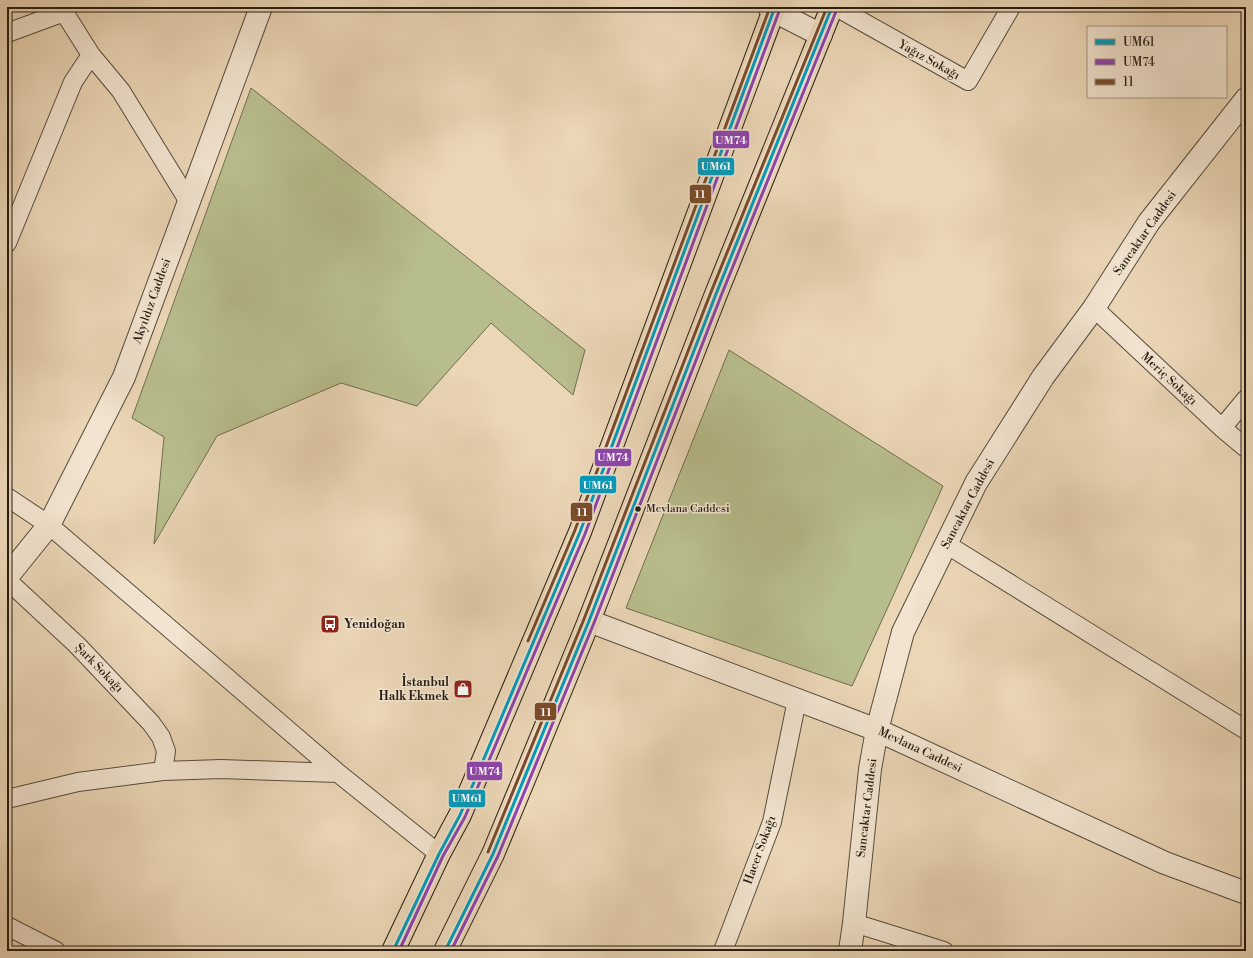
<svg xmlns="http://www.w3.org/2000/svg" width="1253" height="958" font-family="'Libre Bodoni',serif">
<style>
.green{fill:#b8bd8d;stroke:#6f6d50}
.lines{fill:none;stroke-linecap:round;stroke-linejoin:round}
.minor-casing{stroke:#574b3c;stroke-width:20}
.tertiary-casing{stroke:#574b3c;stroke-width:24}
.primary-casing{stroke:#261d13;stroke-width:24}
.minor{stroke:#f2e4d0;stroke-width:18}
.tertiary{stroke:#f2e4d0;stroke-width:22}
.primary{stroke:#ebd6b6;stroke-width:22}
.bus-1-casing{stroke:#f2e4d0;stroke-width:6}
.bus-2-casing{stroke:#f2e4d0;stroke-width:6}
.bus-3-casing{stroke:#f2e4d0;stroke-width:6}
.bus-1{stroke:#049bbb;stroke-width:3}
.bus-2{stroke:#8e44ad;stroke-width:3}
.bus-3{stroke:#7a4b2a;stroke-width:3}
.bus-dot{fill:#261d13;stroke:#f2e4d0;stroke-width:1.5}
.labels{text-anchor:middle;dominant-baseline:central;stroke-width:3;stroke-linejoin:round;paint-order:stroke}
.bus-label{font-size:11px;fill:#261d13;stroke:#f2e4d0;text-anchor:start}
.street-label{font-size:12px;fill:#261d13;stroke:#f2e4d0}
.poi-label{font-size:12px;font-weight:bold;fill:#261d13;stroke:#f2e4d0;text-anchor:start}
.line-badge{stroke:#f2e4d0;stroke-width:1.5}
.badge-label{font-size:11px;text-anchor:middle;font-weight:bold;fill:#fff}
</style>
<rect width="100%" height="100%" fill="#ebd6b6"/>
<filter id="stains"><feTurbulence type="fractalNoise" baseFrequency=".005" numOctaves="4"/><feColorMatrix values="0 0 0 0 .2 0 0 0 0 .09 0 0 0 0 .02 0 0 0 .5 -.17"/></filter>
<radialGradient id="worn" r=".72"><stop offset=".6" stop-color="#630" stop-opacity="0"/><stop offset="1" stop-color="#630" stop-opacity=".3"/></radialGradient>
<path class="green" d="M251 88 585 350 573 395 491 323 417 406 341 383 217 436 154 544 164 437 132 418Z
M729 350 943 486 852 686 626 608Z"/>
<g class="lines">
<g class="minor-casing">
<path id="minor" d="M62 7 64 12 91 55 121 91 189 202
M836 7 968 81 1011 7
M7 33 64 12
M7 243 73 82 91 55
M1094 308 1222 428 1246 448
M1222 428 1246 399
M7 497 49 525 338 773
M946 544 1246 730
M7 580 77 645 151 723 161 737 166 751 163 771
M7 799 78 782 163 771 221 769 338 773 439 854
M854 923 944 951
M7 926 56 951
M723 951 772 822 797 700"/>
</g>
<g class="tertiary-casing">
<path id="tertiary" d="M769 7 774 11 821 35
M7 577 49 525 124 377 261 7
M589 621 877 730 1165 863 1246 893
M850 951 854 923 870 769 877 730 903 632 976 483 1043 377 1094 308 1149 222 1246 99"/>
</g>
<g class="primary-casing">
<path id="primary" d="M393 951 439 854 460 815 580 532 775 7
M445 951 493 854 525 777 589 621 716 294 832 7"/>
</g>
<use href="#minor" class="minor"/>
<use href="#tertiary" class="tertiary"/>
<use href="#primary" class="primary"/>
<g class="bus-1-casing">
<path id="bus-1" d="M393 951 439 854 460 815 580 532 775 7
M445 951 493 854 589 621 716 294 832 7"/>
</g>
<g class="bus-2-casing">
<path id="bus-2" d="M399 951 443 856 465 817 585 534 780 9
M451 951 498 856 594 623 721 296 837 9"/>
</g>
<g class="bus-3-casing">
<path id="bus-3" d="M528 641 575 530 770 7
M488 852 584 619 711 292 827 7"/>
</g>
<use href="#bus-1" class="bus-1"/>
<use href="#bus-2" class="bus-2"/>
<use href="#bus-3" class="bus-3"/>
</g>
<defs>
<g id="bus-square" transform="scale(1)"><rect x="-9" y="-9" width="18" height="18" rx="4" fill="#8f2418" stroke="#f2e4d0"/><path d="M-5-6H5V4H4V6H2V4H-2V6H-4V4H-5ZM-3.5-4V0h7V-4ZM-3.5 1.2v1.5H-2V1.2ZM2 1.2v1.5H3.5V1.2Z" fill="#fff"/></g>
<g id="shop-square" transform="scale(1)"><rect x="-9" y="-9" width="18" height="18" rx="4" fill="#8f2418" stroke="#f2e4d0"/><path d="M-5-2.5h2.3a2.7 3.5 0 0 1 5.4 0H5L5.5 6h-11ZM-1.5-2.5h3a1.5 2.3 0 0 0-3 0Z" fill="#fff"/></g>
</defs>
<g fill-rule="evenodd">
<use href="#bus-square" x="330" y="624"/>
<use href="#shop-square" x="463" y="689"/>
</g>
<circle class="bus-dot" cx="638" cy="509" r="3.5"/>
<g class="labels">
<g class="bus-label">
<text x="646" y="509">Mevlana Caddesi</text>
</g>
<g class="street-label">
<text transform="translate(929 60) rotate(29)">Yağız Sokağı</text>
<text transform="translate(1145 233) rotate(-55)">Sancaktar Caddesi</text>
<text transform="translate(152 301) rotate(-70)">Akyıldız Caddesi</text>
<text transform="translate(1169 379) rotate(43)">Meriç Sokağı</text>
<text transform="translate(968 504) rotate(-62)">Sancaktar Caddesi</text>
<text transform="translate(99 668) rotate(46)">Şark Sokağı</text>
<text transform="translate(920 750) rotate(25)">Mevlana Caddesi</text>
<text transform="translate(867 808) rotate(-83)">Sancaktar Caddesi</text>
<text transform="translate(760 850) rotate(-70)">Hacer Sokağı</text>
</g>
<g class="poi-label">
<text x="344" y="624">Yenidoğan</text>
<text x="449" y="682" text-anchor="end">İstanbul<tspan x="449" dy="14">Halk Ekmek</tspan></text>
</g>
</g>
<g class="line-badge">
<rect x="712" y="130" width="38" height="19" rx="4" fill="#8e44ad"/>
<rect x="697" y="157" width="38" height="19" rx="4" fill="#049bbb"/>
<rect x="689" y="184" width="23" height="20" rx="4" fill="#7a4b2a"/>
<rect x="594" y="448" width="38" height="19" rx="4" fill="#8e44ad"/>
<rect x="579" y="475" width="38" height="19" rx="4" fill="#049bbb"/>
<rect x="570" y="502" width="23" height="20" rx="4" fill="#7a4b2a"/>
<rect x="534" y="702" width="23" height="19" rx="4" fill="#7a4b2a"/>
<rect x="466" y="761" width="37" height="20" rx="4" fill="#8e44ad"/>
<rect x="448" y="789" width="38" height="19" rx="4" fill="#049bbb"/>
</g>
<g class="badge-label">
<text x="731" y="144">UM74</text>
<text x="716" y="170">UM61</text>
<text x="700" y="198">11</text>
<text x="613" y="461">UM74</text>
<text x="598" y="489">UM61</text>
<text x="582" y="516">11</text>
<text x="546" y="716">11</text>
<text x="485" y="775">UM74</text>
<text x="467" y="802">UM61</text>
</g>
<rect width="1253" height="958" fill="none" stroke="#ebd6b6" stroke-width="24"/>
<rect x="8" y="8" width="1237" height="942" fill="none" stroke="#261d13" stroke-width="2"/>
<rect x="12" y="12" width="1229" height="934" fill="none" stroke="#261d13"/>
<rect x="1087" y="26" width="140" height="72" fill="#f2e4d0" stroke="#a09484"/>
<rect x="1095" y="39" width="20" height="6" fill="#049bbb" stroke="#a09484"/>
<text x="1123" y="46" font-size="12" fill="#261d13">UM61</text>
<rect x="1095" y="59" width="20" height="6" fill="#8e44ad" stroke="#a09484"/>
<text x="1123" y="66" font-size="12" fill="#261d13">UM74</text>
<rect x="1095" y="79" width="20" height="6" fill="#7a4b2a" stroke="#a09484"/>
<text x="1123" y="86" font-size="12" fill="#261d13">11</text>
<rect width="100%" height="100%" filter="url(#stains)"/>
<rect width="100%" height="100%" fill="url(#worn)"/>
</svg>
